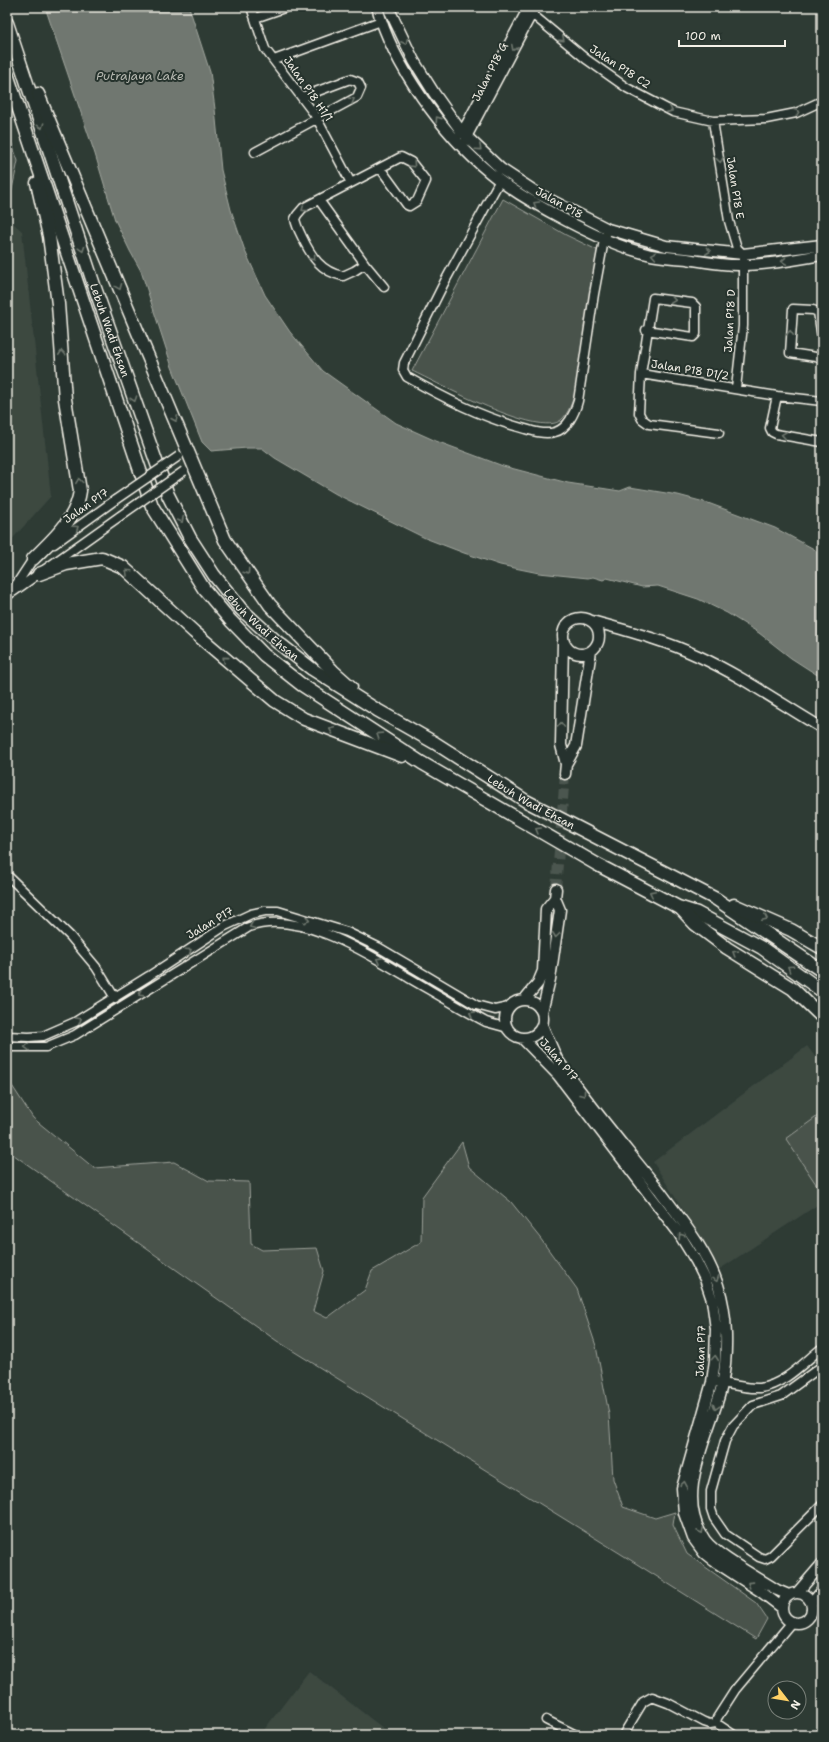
<svg xmlns="http://www.w3.org/2000/svg" width="829" height="1742" font-family="'Shantell Sans',sans-serif">
<style>
.built{fill:#3c4841}
.green{fill:#48524c;stroke:#9ea29a}
.water{fill:#6f7770;stroke:#a4a8a0}
.lines{fill:none;stroke-linecap:round;stroke-linejoin:round}
.tertiary-tunnel{stroke:#4c564f;stroke-width:10;stroke-dasharray:10 5;stroke-linecap:butt}
.minor-casing{stroke:#f4f1e8;stroke-width:11}
.tertiary-casing{stroke:#f4f1e8;stroke-width:13}
.primary-casing{stroke:#f4f1e8;stroke-width:15}
.minor{stroke:#26332d;stroke-width:8}
.tertiary{stroke:#26332d;stroke-width:10}
.primary{stroke:#26332d;stroke-width:12}
.minor-bridge-casing{stroke:#f4f1e8;stroke-width:11;stroke-linecap:butt}
.minor-bridge{stroke:#26332d;stroke-width:8}
.oneway{stroke:#6e766e}
.labels{text-anchor:middle;dominant-baseline:central;stroke-width:4;stroke-linejoin:round;paint-order:stroke}
.street-label{font-size:11px;fill:#f4f1e8;stroke:#26332d}
.water-label{font-size:12px;font-style:italic;fill:#b8bab2;stroke:#26332d}
</style>
<rect width="100%" height="100%" fill="#2e3b34"/>
<filter id="ink" filterUnits="userSpaceOnUse"><feTurbulence type="fractalNoise" baseFrequency=".025" numOctaves="2"/><feDisplacementMap in="SourceGraphic" scale="8" xChannelSelector="R" yChannelSelector="G"/><feConvolveMatrix kernelMatrix="1 2 1 2 8 2 1 2 1" color-interpolation-filters="sRGB"/></filter>
<g filter="url(#ink)">
<path class="built" d="M7 218 22 231 51 496 7 545Z
M807 1046 822 1066V1202L720 1269 653 1162Z
M309 1671 392 1735H260Z"/>
<path class="green" d="M7 130 18 161 11 194 7 192Z
M503 199 566 235 599 251 575 393C572 402 569 413 561 420 540 439 436 382 412 371Z
M7 1078 33 1118 94 1168 174 1162 209 1181 249 1182 251 1244 262 1250 317 1248 324 1271 313 1311 327 1318 365 1290 372 1271 421 1242 422 1197 462 1142 469 1167 511 1202 540 1238 577 1289 596 1346 609 1414 613 1479 623 1507 655 1518 675 1512 673 1525 687 1554 756 1603 767 1619 756 1639 621 1554 277 1341 7 1150Z
M822 1113V1193L786 1139Z"/>
<path class="water" d="M45 7H189L210 72 215 109 221 170 231 210 245 251 265 295 290 332 323 371 396 423 436 441 503 466 568 483 620 491 630 487 678 495 708 503 775 528 814 549 822 556V678L791 658 759 633 727 613 698 599 658 586 642 587 607 578 603 580 593 577 588 578 539 573 500 565 464 553 425 538 336 494 275 458 262 448H247L211 451 202 442 172 367 141 271 130 251 115 220 95 154Z"/>
<g class="lines">
<path class="tertiary-tunnel" d="M556 889 565 774"/>
<g class="minor-casing">
<path id="minor" d="M251 7 265 49 315 115 351 183
M532 14 586 59 627 88 673 112 713 121 766 119 796 113 822 101
M255 18 287 7
M274 60 381 21
M713 121 729 221 737 248 743 254V326L736 388
M459 135 466 124 528 7
M465 141 536 7
M255 152 357 97 361 88 358 82 350 79 302 97
M500 180 444 283 404 363 403 370 407 377C444 398 481 417 522 428 532 431 544 435 555 432 567 429 575 413 578 401L594 294 604 240 608 229
M319 200 365 264 384 287
M365 264 354 271 343 276C321 272 311 256 302 237 299 231 296 225 295 219L297 215 303 208 401 157 411 162 426 181 417 201 409 206 407 205 380 168
M646 330 693 337 696 334V307L692 303 653 298 641 374 639 413 642 419 649 424 719 433
M822 338 818 312 813 310 793 309 790 353 822 358
M641 374 777 396 822 401
M777 396 770 428 772 432 776 434 822 442
M54 544 115 500
M13 592 120 516
M10 594 33 559 36 556
M7 875 70 936 96 967 115 998
M7 1036 29 1037 43 1036 75 1022 149 976 225 926 251 914 265 911H278L347 932 378 947 476 1005 495 1010 509 1007
M7 1047H46L75 1035 249 927C299 909 367 953 409 978 435 993 460 1008 486 1022L508 1028
M822 1366 781 1396 753 1405 733 1426 725 1441 711 1491V1509L714 1518 725 1534 759 1557 765 1559 771 1556 822 1505
M717 1382C729 1384 748 1389 760 1388 784 1385 804 1362 822 1348
M546 1720 576 1735
M623 1735 643 1702 652 1697 668 1703 704 1722 710 1724 716 1723
M734 1735 716 1723 717 1718 735 1690 791 1623"/>
</g>
<g class="tertiary-casing">
<path id="tertiary" d="M377 7C393 66 443 134 490 173 513 192 540 207 567 221 594 235 621 248 651 255 662 257 675 258 687 259 705 262 725 266 744 265 770 265 796 259 822 255
M388 7 414 61 434 93 461 131 501 169 539 194 608 229 666 246 743 254 822 245
M563 636a18 18 0 1 1 36 0a18 18 0 1 1-36 0Z
M592 621C628 631 664 640 698 656 742 676 781 704 822 728
M563 641 561 745 566 764 565 774
M566 764 576 746 591 651
M524 1000 538 983 543 971 546 909 555 898
M505 1019a19 19 0 1 1 38 0a19 19 0 1 1-38 0Z
M542 1012 550 979 560 910 555 898 556 889
M542 1025 557 1059C589 1105 625 1147 660 1191 682 1221 706 1249 718 1285 728 1315 728 1354 722 1385 711 1433 672 1494 705 1540 717 1556 759 1578 777 1590L789 1595
M522 1038 558 1075 678 1232 696 1261 705 1279 712 1300 716 1329 715 1360 712 1382 682 1488 684 1513 693 1538 704 1553 714 1561 760 1591 781 1607
M782 1608a15 15 0 1 1 30 0a15 15 0 1 1-30 0Z
M797 1593 822 1564
M812 1603 822 1591"/>
</g>
<g class="primary-casing">
<g id="primary">
<path id="s1" d="M7 23 95 288 168 495 190 538 214 575 241 609 276 641 312 669 377 710 435 743 526 801 716 899 822 971"/>
<path d="M7 74 152 506 204 589 231 621 264 655 302 685 422 763 598 865 678 907 697 913 762 948 822 991"/>
<path d="M38 94 225 540 270 605 333 671 351 687"/>
<path d="M33 559C53 539 76 520 80 491L65 399 58 304 49 236 37 183"/>
<path d="M39 574 66 564 102 558 123 567 194 632 275 701 304 719 402 756"/>
<path d="M734 905 791 930 822 948"/>
<path d="M681 909 695 924 727 948 793 989 822 1017"/>
</g>
</g>
<use href="#minor" class="minor"/>
<use href="#tertiary" class="tertiary"/>
<use href="#primary" class="primary"/>
<g class="minor-bridge-casing">
<path id="minor-bridge" d="M115 500 179 456
M120 516 184 471"/>
</g>
<use href="#minor-bridge" class="minor-bridge"/>
</g>
<defs><path id="oneway-chevron" d="M-2-3.5L2.5 0L-2 3.5" fill="none" stroke-width="1.6" stroke-linecap="round" stroke-linejoin="round"/></defs>
<g class="oneway">
<use href="#oneway-chevron" transform="translate(562 39) rotate(40)"/>
<use href="#oneway-chevron" transform="translate(405 42) rotate(64)"/>
<use href="#oneway-chevron" transform="translate(514 48) rotate(117)"/>
<use href="#oneway-chevron" transform="translate(352 100) rotate(-30)"/>
<use href="#oneway-chevron" transform="translate(670 110) rotate(24)"/>
<use href="#oneway-chevron" transform="translate(797 112) rotate(-20)"/>
<use href="#oneway-chevron" transform="translate(438 119) rotate(-125)"/>
<use href="#oneway-chevron" transform="translate(41 126) rotate(72)"/>
<use href="#oneway-chevron" transform="translate(479 148) rotate(42)"/>
<use href="#oneway-chevron" transform="translate(720 160) rotate(81)"/>
<use href="#oneway-chevron" transform="translate(413 165) rotate(47)"/>
<use href="#oneway-chevron" transform="translate(536 204) rotate(-149)"/>
<use href="#oneway-chevron" transform="translate(304 209) rotate(144)"/>
<use href="#oneway-chevron" transform="translate(82 249) rotate(72)"/>
<use href="#oneway-chevron" transform="translate(708 251) rotate(6)"/>
<use href="#oneway-chevron" transform="translate(654 255) rotate(-170)"/>
<use href="#oneway-chevron" transform="translate(313 258) rotate(54)"/>
<use href="#oneway-chevron" transform="translate(784 261) rotate(174)"/>
<use href="#oneway-chevron" transform="translate(119 287) rotate(68)"/>
<use href="#oneway-chevron" transform="translate(673 300) rotate(8)"/>
<use href="#oneway-chevron" transform="translate(790 333) rotate(-86)"/>
<use href="#oneway-chevron" transform="translate(62 353) rotate(-94)"/>
<use href="#oneway-chevron" transform="translate(134 399) rotate(71)"/>
<use href="#oneway-chevron" transform="translate(175 419) rotate(67)"/>
<use href="#oneway-chevron" transform="translate(784 435) rotate(-171)"/>
<use href="#oneway-chevron" transform="translate(79 481) rotate(-98)"/>
<use href="#oneway-chevron" transform="translate(181 520) rotate(63)"/>
<use href="#oneway-chevron" transform="translate(76 528) rotate(-35)"/>
<use href="#oneway-chevron" transform="translate(128 572) rotate(-137)"/>
<use href="#oneway-chevron" transform="translate(247 572) rotate(56)"/>
<use href="#oneway-chevron" transform="translate(225 659) rotate(-140)"/>
<use href="#oneway-chevron" transform="translate(561 725) rotate(-88)"/>
<use href="#oneway-chevron" transform="translate(332 730) rotate(-158)"/>
<use href="#oneway-chevron" transform="translate(379 735) rotate(-147)"/>
<use href="#oneway-chevron" transform="translate(538 830) rotate(-150)"/>
<use href="#oneway-chevron" transform="translate(652 893) rotate(-153)"/>
<use href="#oneway-chevron" transform="translate(765 918) rotate(25)"/>
<use href="#oneway-chevron" transform="translate(307 920) rotate(17)"/>
<use href="#oneway-chevron" transform="translate(252 926) rotate(157)"/>
<use href="#oneway-chevron" transform="translate(556 935) rotate(97)"/>
<use href="#oneway-chevron" transform="translate(189 951) rotate(-34)"/>
<use href="#oneway-chevron" transform="translate(735 953) rotate(-148)"/>
<use href="#oneway-chevron" transform="translate(379 960) rotate(-152)"/>
<use href="#oneway-chevron" transform="translate(790 968) rotate(-145)"/>
<use href="#oneway-chevron" transform="translate(141 994) rotate(148)"/>
<use href="#oneway-chevron" transform="translate(472 1014) rotate(-151)"/>
<use href="#oneway-chevron" transform="translate(79 1020) rotate(-30)"/>
<use href="#oneway-chevron" transform="translate(27 1047) rotate(179)"/>
<use href="#oneway-chevron" transform="translate(583 1094) rotate(52)"/>
<use href="#oneway-chevron" transform="translate(681 1236) rotate(-123)"/>
<use href="#oneway-chevron" transform="translate(716 1279) rotate(70)"/>
<use href="#oneway-chevron" transform="translate(715 1358) rotate(-85)"/>
<use href="#oneway-chevron" transform="translate(716 1407) rotate(106)"/>
<use href="#oneway-chevron" transform="translate(684 1484) rotate(-80)"/>
<use href="#oneway-chevron" transform="translate(701 1531) rotate(63)"/>
<use href="#oneway-chevron" transform="translate(750 1584) rotate(-147)"/>
</g>
</g>
<g class="labels">
<g class="street-label">
<text transform="translate(620 67) rotate(33)">Jalan P18 C2</text>
<text transform="translate(490 72) rotate(-63)">Jalan P18 G</text>
<text transform="translate(308 89) rotate(55)">Jalan P18 H1/1</text>
<text transform="translate(735 188) rotate(81)">Jalan P18 E</text>
<text transform="translate(559 203) rotate(29)">Jalan P18</text>
<text transform="translate(730 321) rotate(-87)">Jalan P18 D</text>
<text stroke="none"><textPath href="#s1" startOffset="324">Lebuh Wadi Ehsan</textPath></text>
<text transform="translate(690 370) rotate(9)">Jalan P18 D1/2</text>
<text transform="translate(86 506) rotate(-35)">Jalan P17</text>
<text stroke="none"><textPath href="#s1" startOffset="660">Lebuh Wadi Ehsan</textPath></text>
<text stroke="none"><textPath href="#s1" startOffset="984">Lebuh Wadi Ehsan</textPath></text>
<text transform="translate(210 923) rotate(-31)">Jalan P17</text>
<text transform="translate(559 1060) rotate(49)">Jalan P17</text>
<text transform="translate(701 1351) rotate(-88)">Jalan P17</text>
</g>
<g class="water-label">
<text x="140" y="76">Putrajaya Lake</text>
</g>
</g>
<rect width="829" height="1742" fill="none" stroke="#26332d" stroke-width="24"/>
<rect x="12" y="12" width="805" height="1718" fill="none" stroke="#f4f1e8" stroke-width="1.5" filter="url(#ink)"/>
<g transform="translate(787 1700) rotate(121)"><circle r="19" fill="#26332d" stroke="#787f78"/>
<path d="M0-3L7 15L0 10L-7 15Z" fill="#ffd166"/>
<text y="-6" font-size="11" font-weight="bold" text-anchor="middle" fill="#f4f1e8">N</text>
</g>
<path d="M679 40v6h106v-6" fill="none" stroke="#f4f1e8" stroke-width="2"/>
<text x="685" y="40" font-size="12" fill="#f4f1e8" stroke="#26332d" stroke-width="3" paint-order="stroke">100 m</text>
</svg>
